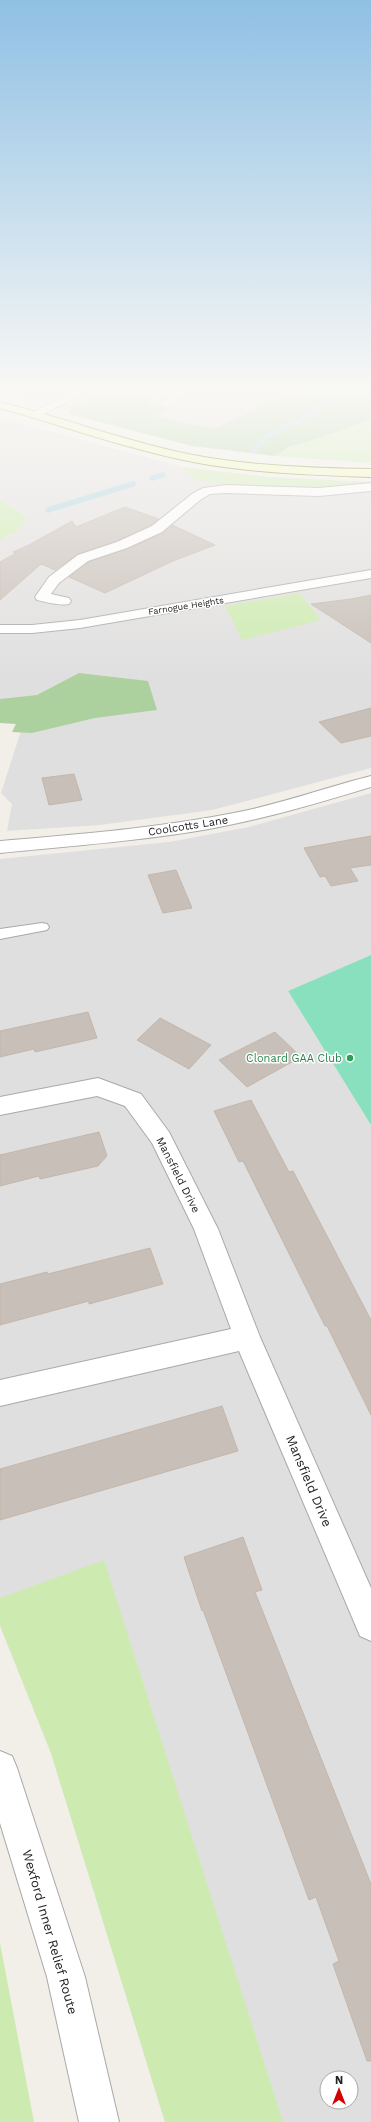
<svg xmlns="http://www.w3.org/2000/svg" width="371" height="2122" font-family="'Work Sans',sans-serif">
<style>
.residential{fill:#e0dfdf;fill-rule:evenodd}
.grass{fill:#cdebb0}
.forest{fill:#add19e}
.pitch{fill:#88e0be}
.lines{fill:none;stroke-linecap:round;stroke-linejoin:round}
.stream{stroke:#aad3df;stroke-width:5.5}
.building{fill:#c7bfb8;stroke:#c4b6ab}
.service-casing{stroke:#a9a9a9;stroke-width:2}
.minor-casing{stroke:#a9a9a9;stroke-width:2}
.tertiary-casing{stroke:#a9a9a9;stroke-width:2}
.secondary-casing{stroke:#707d05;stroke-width:2}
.service{fill:#fff;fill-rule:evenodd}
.minor{fill:#fff;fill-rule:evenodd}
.tertiary{fill:#fff;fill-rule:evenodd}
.secondary{fill:#f7fabf;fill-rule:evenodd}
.leisure-dot{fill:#2e9e5b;stroke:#fff;stroke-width:1.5}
.labels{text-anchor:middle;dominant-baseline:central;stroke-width:3;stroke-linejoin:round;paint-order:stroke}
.far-street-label{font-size:9px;fill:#222;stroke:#fff}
.street-label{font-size:11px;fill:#222;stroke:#fff}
.leisure-label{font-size:11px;fill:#27864d;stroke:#fff;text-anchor:end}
.near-street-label{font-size:13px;fill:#222;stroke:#fff}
</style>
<rect width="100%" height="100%" fill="#f2efe9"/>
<path class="residential" d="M0 386H312L291 398 192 442 0 394Z
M0 418 183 467 267 477 371 482V768L212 810 100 825 7 831 12 804 1 793 28 709H0V540L18 531 27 517 0 499Z
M371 793V955L288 991 371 1125V2122H165L51 1753 0 1626V859L169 842 249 827ZM327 2078H351V2102H327Z"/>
<path class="grass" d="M108 386H184L167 396H129L71 407 75 402Z
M371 419V463L274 456C302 439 340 431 371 419Z
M183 467 267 477 364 482 365 484 324 489 244 486 195 480Z
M0 499 27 517 18 531 0 540Z
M299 593 321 620 242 640 225 606Z
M104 1560 283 2122H165L51 1753 0 1625V1598Z
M0 1943 34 2122H0Z"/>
<path class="forest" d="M312 386H371V419L337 432 289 447 274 456 192 446 68 414 71 407 129 396H152L145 403 168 408 157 417 215 429 274 400 291 398Z
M79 673 148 681 157 710 95 718 32 733 12 732 16 724 0 723V699L37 695Z"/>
<path class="pitch" d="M371 955V1125L288 991Z"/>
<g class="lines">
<path class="stream" d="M253 451 267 437 305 418 351 386
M152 478 163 475
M48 510 133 484"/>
</g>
<path class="building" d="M125 507 159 519 151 525 116 541 78 554 55 570 41 564 0 600V562L16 553 13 552 29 545 72 521 76 527Z
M172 525 215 545 173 561 105 593 69 577 89 562 128 549 163 533Z
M371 595V643L311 604 351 599Z
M371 708V736L341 743 319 722Z
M74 774 82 800 49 805 42 778Z
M371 836V865L350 868 358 881 331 886 325 876 320 877 304 848Z
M176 870 192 908 163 913 148 875Z
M88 1012 97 1038 35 1052 34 1049 0 1057V1031Z
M160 1018 211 1045 189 1069 137 1040Z
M275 1032 301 1057 247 1087 219 1060Z
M251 1100 289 1172 293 1171 371 1320V1415L327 1326H325L243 1161 239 1162 214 1111Z
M99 1132 107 1156 98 1166 40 1179 39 1176 0 1186V1155Z
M150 1248 163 1284 89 1304V1301L0 1325V1284L47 1272 48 1274Z
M222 1406 238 1451 0 1520V1469Z
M243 1537 262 1590 255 1592 371 1884V2061H367L333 1964 339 1961 316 1897 309 1900 203 1610 202 1611 184 1557Z"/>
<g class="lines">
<g class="service-casing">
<path id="service" d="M42 923 47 924 49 927 47 930 0 939V929Z"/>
</g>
<g class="minor-casing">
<path id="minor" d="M86 386H100L39 416 35 417 29 414Z
M188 386H201L168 406 164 407 159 404Z
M371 483V491L319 496 226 493 210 494 200 500 162 532 127 548 88 561 59 583 51 594 69 598 71 601 69 604C59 606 47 602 37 600L35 597 49 577 78 555 117 542 152 526 192 494 203 488 226 485 319 488Z
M371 570V578L80 628 32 633H0V625H32L80 620Z
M98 1078 141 1094 169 1132 218 1229 260 1337 371 1588V1641L360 1636 239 1351 0 1406V1380L231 1329 194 1229 152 1143 125 1106 97 1096 0 1115V1097Z"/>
</g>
<g class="tertiary-casing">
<path id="tertiary" d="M371 776V787C318 803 264 819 209 829 140 841 70 846 0 853V841C80 834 160 828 239 812 284 803 327 787 371 776Z
M0 1751 12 1756 17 1768 85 1977 119 2122H79L47 1977 0 1823Z"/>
</g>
<g class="secondary-casing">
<path id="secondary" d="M0 402C65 418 127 442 193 455 251 466 312 468 371 469V477C312 475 251 473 193 462 127 449 64 426 0 408Z"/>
</g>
<use href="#service" class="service"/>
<use href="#minor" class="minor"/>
<use href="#tertiary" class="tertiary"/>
<use href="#secondary" class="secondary"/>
</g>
<linearGradient id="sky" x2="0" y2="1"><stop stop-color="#8fc0e4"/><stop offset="0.57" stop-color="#f9f8f5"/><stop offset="1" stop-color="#f9f8f5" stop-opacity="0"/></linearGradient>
<rect width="371" height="683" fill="url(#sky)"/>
<circle class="leisure-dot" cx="350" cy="1058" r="4"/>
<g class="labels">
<g class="far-street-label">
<text transform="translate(186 606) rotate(-9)">Farnogue Heights</text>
</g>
<g class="street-label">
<text transform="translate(188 826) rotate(-9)">Coolcotts Lane</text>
<text transform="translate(178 1175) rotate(63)">Mansfield Drive</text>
</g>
<g class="leisure-label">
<text x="342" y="1058">Clonard GAA Club</text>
</g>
<g class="near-street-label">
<text transform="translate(309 1481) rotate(67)">Mansfield Drive</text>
<text transform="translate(50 1932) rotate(74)">Wexford Inner Relief Route</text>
</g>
</g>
<g transform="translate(339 2090)"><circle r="19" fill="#ffffff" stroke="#a7a7a7"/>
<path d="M0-3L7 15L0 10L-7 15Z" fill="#d40000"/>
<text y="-6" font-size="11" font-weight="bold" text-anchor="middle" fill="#222222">N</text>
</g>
</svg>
